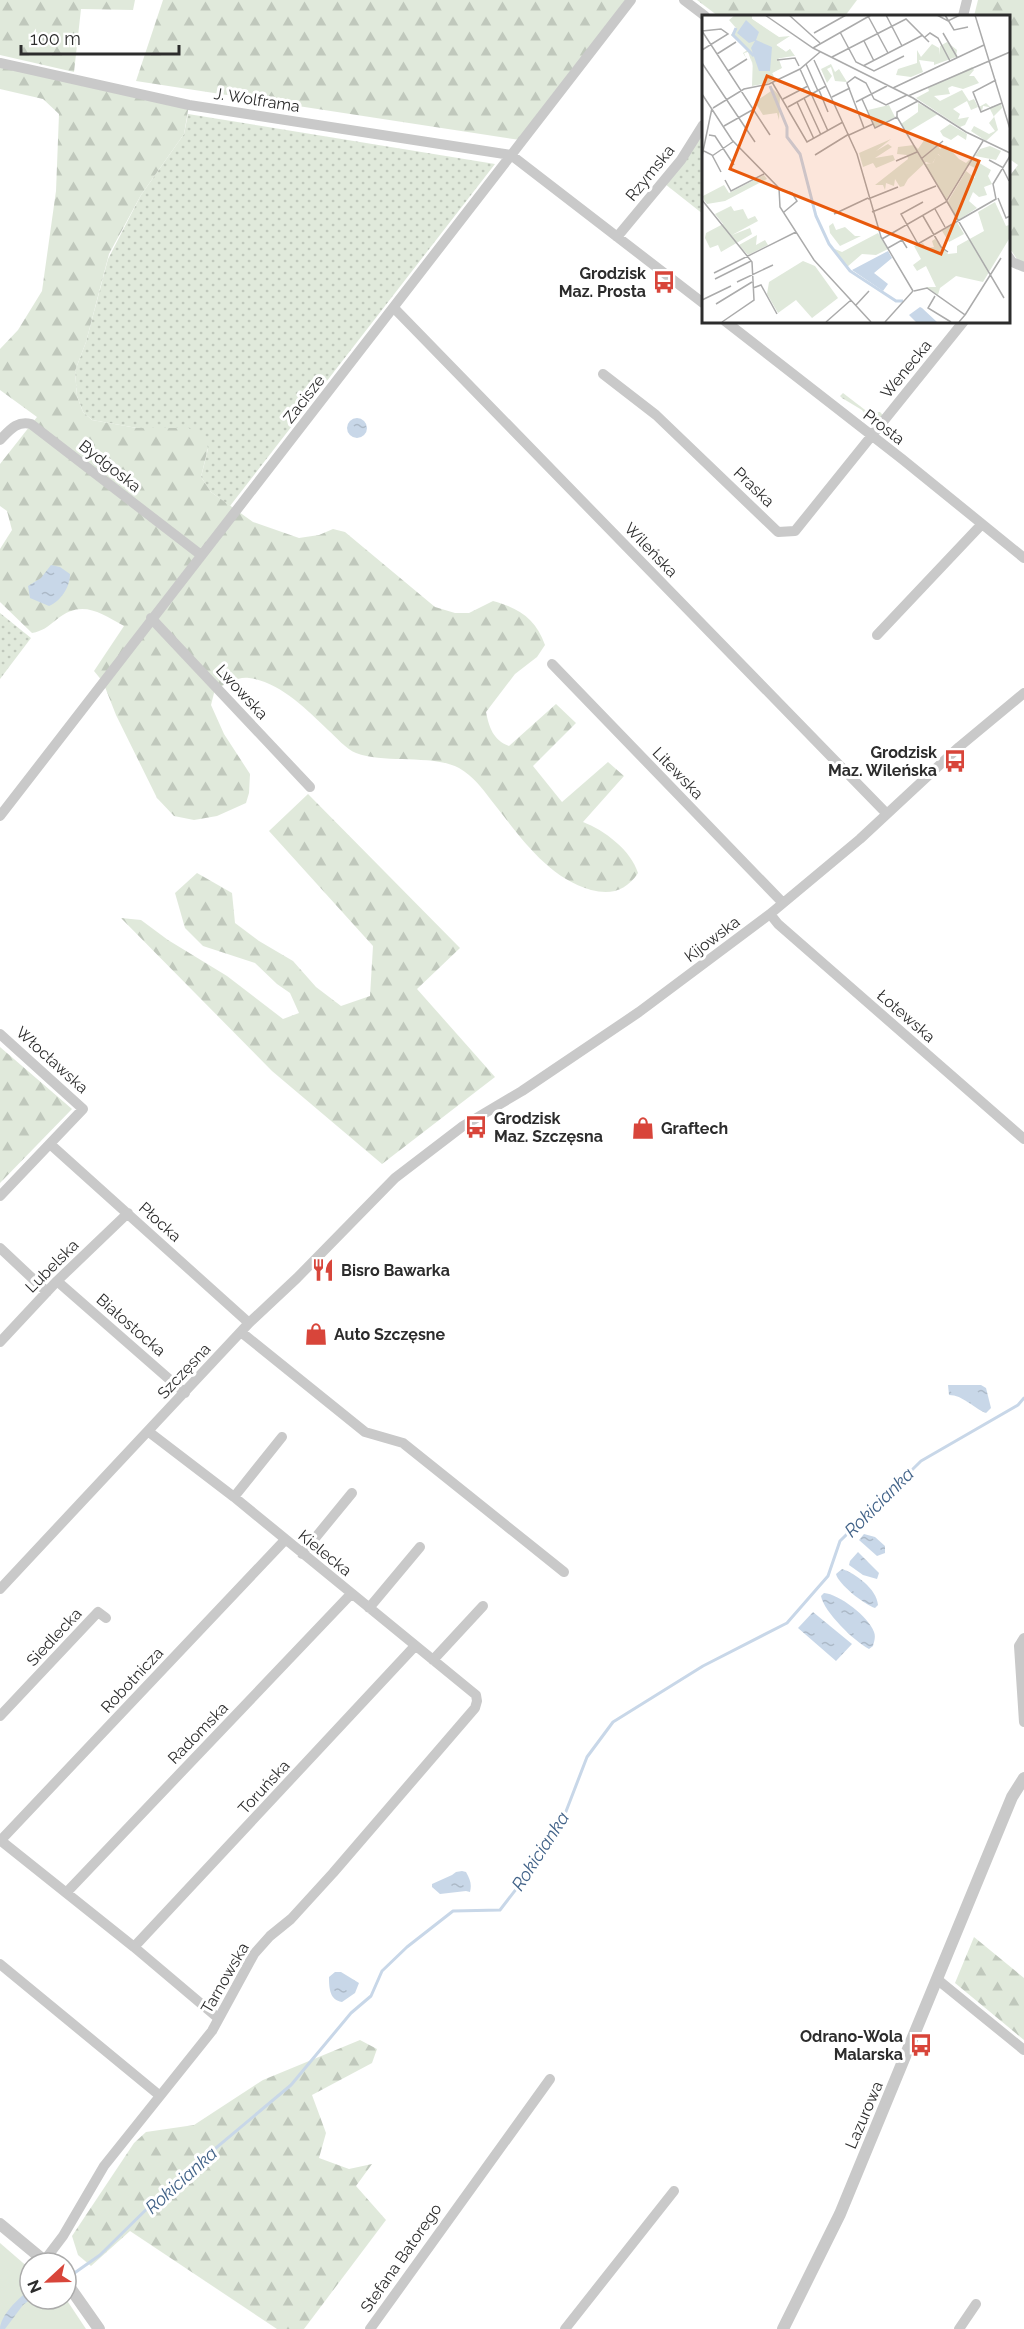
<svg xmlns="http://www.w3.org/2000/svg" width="1024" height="2329" font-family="Raleway,sans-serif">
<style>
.grass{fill:url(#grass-dots)}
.forest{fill:url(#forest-firs)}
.park{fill:#e0e9db}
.water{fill:url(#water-ripples)}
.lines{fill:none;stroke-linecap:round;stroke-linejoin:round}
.stream{stroke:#c8d7e8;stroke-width:3}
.minor{stroke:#c9c9c9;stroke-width:10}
.tertiary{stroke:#c9c9c9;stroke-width:12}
.labels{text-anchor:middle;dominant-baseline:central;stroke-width:6;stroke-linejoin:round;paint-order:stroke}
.street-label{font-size:16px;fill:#2c2c2c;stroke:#fff}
.poi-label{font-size:16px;font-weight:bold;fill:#2c2c2c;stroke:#fff;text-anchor:start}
.water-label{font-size:18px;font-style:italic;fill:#416288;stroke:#fff}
.inset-river{fill:none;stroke:#c8d7e8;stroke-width:3}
.inset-road{fill:none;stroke:#ababab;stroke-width:1.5}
.view{fill:#e8590c;fill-opacity:0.15;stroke:#e8590c;stroke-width:3}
.inset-edge{fill:none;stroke:#2c2c2c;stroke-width:3}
</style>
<defs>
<pattern id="grass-dots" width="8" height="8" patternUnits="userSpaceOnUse" patternTransform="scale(1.5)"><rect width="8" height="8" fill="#e0e9db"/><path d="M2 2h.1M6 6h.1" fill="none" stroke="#c0c8bc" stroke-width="1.8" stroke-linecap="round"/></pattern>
<pattern id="forest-firs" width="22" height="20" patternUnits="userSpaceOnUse" patternTransform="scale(1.5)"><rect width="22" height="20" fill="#e0e9db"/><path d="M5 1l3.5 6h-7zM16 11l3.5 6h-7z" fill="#c0c8bc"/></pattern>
<pattern id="water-ripples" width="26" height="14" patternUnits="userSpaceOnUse" patternTransform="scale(1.5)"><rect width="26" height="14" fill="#c8d7e8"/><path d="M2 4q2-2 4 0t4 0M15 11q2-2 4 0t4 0" fill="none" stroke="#acb9c7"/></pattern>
</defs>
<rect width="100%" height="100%" fill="#fff"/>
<path class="grass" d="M188 114 495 164 230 506 211 492 201 477 208 449 188 428H137L92 420 83 412 77 396 75 371 86 342 108 259 141 195 184 134Z
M703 129V214L665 184Z
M843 393 869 413 880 412 883 415 873 426 862 410 842 398 840 396Z
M0 613 31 638 0 679Z"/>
<path class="forest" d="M0 0H135L133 10 81 9 74 72 0 55Z
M163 0H626L520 140 136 81Z
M697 0H857L845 16H718Z
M978 0H1024V269L1008 246V178L1018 165 1008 158V16H974Z
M0 63 189 105 184 134 141 195 109 254 86 342 75 371 77 396 83 412 92 420 137 428H188L204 435 208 448 201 477 211 492 253 522 299 538 319 535 333 529 345 532 435 607 455 613H469L493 601C519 608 536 619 545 645L537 657 515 674 486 712C489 727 493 740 509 746L556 704 576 723 533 766 562 802 608 762 624 776 583 822C604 830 631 850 638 873 626 891 611 895 591 890 546 877 519 835 491 800 482 788 473 776 459 768 433 754 386 764 356 753 346 749 336 737 328 730 307 710 280 682 249 678 238 676 225 685 215 689L211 705 224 734 250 774 249 793 246 803 217 816 194 820 174 816 157 798 116 715 103 682 94 671 124 626C99 612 81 599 56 620 47 627 43 631 32 633L0 602V549L12 530 7 511 0 506V464L37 417 0 390V349L18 330 42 291 56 191 59 114 43 99 0 89Z
M308 794 460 948 417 989 495 1077 382 1164 272 1071 121 918 141 920 168 940 227 976 283 1019 299 1013 290 993 277 984 255 963 203 946 185 928 175 893 197 873 232 893 235 923 259 941 293 961 316 987 341 1006 370 996 373 946 269 831Z
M0 1047 72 1109 0 1183Z
M974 1937 1024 1978V2040L955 1983Z
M360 2040 377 2049 372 2063 312 2095 326 2133 319 2158 349 2169 372 2164 356 2186 386 2220 304 2329H277L130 2231 91 2266 78 2255 72 2236 134 2143 146 2132 194 2125 263 2080Z"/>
<path class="park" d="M0 2243 30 2269V2299H66L86 2329H0Z"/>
<path class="water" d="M347 428a10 10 0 1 1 20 0a10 10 0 1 1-20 0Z
M51 565 60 567 70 574C70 587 61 601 49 606L30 598 28 586 41 578Z
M948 1385H981L986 1388 991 1408 986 1413C973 1408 963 1395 949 1395Z
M864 1534 875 1537 885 1546V1553L877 1556 859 1540Z
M858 1552 879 1573 877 1579 863 1575 849 1565 850 1561Z
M842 1569C855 1573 877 1589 878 1605L875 1608C865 1605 838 1584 836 1574Z
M824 1593C839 1594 869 1617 874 1632 876 1637 874 1642 873 1646L869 1649C854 1641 824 1612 821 1596Z
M813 1612 852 1644 836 1661 798 1628Z
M462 1871 466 1872C470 1879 472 1884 470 1892L466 1891 440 1894 432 1887V1884L452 1875 456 1872Z
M335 1972H341L359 1983 355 1993 342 2002C330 2000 329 1989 329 1977Z
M30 2290 31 2299 23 2305 5 2329H0C0 2316 19 2297 30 2290Z"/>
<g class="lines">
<path class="stream" d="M73 2274 100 2255 167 2189 291 2085 351 2013 371 1996 382 1971 407 1947 453 1911 500 1910 534 1866 565 1814 587 1757 613 1722 703 1666 787 1623 828 1576 840 1541 921 1461 1018 1405 1024 1398"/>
<path class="minor" d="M684 0 705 16
M963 16 967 0
M0 63 189 105 511 155 703 303
M617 237 681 160 703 125
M1008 256 1012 262 1024 267
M394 308 887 814
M725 321 902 459 1024 558
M603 374 656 415 778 532 795 531 964 321
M0 440C9 431 17 420 31 424L201 555
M151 618 310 787
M877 635 981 525
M552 664 783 903
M0 816 631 0
M770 914 778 924 1024 1139
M0 1034 83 1109 0 1196
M50 1144 249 1323
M0 1248 47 1292
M57 1281 185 1393
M241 1332 365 1432 403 1443 564 1572
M0 1342 57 1281 128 1213
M234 1497 282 1437
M302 1554 352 1493
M0 1589 249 1323 297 1278 395 1178 463 1126 522 1091 639 1012 770 914 860 839 959 747 1024 693
M369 1608 420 1547
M1024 1638 1019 1646 1024 1722
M433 1660 483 1606
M0 1716 98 1612 106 1618
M0 1840 134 1947 218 2018
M0 1841 285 1540
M66 1893 351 1594
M134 1947 415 1646
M0 1964 159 2095
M938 1980 1024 2050
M44 2261 63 2236 104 2166 212 2031 254 1954 270 1936 291 1919 333 1873 475 1708 477 1701 476 1695 234 1497 149 1432
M370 2329 550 2079
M565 2329 674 2191
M959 2329 976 2304"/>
<path class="tertiary" d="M0 2224 47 2263
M66 2282 99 2329
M783 2329 840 2214 1012 1797 1024 1778"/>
</g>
<defs>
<g id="bus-bare" transform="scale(1.8)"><path d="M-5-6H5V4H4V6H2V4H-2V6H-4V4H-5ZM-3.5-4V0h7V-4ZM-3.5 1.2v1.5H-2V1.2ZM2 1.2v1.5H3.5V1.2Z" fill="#d8453a" stroke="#fff" stroke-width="2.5" paint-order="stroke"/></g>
<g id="shop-bare" transform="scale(1.8)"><path d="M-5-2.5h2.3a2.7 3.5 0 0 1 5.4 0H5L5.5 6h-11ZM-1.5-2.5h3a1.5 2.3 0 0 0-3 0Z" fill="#d8453a" stroke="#fff" stroke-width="2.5" paint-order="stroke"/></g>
<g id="restaurant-bare" transform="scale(1.8)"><path d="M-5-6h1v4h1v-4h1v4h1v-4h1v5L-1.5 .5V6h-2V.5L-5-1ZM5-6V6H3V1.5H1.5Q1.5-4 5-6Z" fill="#d8453a" stroke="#fff" stroke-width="2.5" paint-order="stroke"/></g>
</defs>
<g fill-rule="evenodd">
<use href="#bus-bare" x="664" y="282"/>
<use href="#bus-bare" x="955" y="761"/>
<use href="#bus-bare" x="476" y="1127"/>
<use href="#shop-bare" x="643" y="1128"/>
<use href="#restaurant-bare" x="323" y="1270"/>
<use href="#shop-bare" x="316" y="1334"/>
<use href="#bus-bare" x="921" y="2045"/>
</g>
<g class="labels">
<g class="street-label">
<text transform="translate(257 100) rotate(9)">J. Wolframa</text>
<text transform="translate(650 173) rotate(-51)">Rzymska</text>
<text transform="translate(906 369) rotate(-51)">Wenecka</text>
<text transform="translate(304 399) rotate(-52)">Zacisze</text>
<text transform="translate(884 427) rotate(37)">Prosta</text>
<text transform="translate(110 466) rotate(38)">Bydgoska</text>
<text transform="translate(754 487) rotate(44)">Praska</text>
<text transform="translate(651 550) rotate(46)">Wileńska</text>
<text transform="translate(242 692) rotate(47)">Lwowska</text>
<text transform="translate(678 773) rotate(46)">Litewska</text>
<text transform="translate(712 939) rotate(-37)">Kijowska</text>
<text transform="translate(906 1016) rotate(41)">Łotewska</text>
<text transform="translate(52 1060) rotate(42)">Włocławska</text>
<text transform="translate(160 1222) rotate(42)">Płocka</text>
<text transform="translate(52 1266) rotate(-45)">Lubelska</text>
<text transform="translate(131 1325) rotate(41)">Białostocka</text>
<text transform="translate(184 1371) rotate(-47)">Szczęsna</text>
<text transform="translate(325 1553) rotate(39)">Kielecka</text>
<text transform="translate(54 1637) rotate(-47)">Siedlecka</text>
<text transform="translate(132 1680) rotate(-47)">Robotnicza</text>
<text transform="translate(198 1733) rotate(-46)">Radomska</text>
<text transform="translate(264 1787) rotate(-47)">Toruńska</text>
<text transform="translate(225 1978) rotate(-60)">Tarnowska</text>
<text transform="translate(864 2115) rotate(-67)">Lazurowa</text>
<text transform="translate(401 2258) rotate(-55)">Stefana Batorego</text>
</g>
<g class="poi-label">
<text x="646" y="273" text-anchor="end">Grodzisk<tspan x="646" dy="18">Maz. Prosta</tspan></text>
<text x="937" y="752" text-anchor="end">Grodzisk<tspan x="937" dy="18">Maz. Wileńska</tspan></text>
<text x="494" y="1118">Grodzisk<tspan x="494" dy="18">Maz. Szczęsna</tspan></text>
<text x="661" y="1128">Graftech</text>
<text x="341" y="1270">Bisro Bawarka</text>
<text x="334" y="1334">Auto Szczęsne</text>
<text x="903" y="2036" text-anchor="end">Odrano-Wola<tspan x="903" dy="18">Malarska</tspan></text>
</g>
<g class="water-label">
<text transform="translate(879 1502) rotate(-45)">Rokicianka</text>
<text transform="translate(540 1851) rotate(-57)">Rokicianka</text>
<text transform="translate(181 2180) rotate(-42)">Rokicianka</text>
</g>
</g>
<g transform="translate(702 15)">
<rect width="308" height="308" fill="#fff"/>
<path d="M33 0H50V4L77 22 88 21 74 30 84 37 88 34 93 41 76 42 80 53 70 58 73 64 54 65 49 42 50 48 46 37 42 38 44 43 41 38 47 34 29 20 34 13 27 5ZM235 139 249 147 260 159 244 185 222 149 231 148Z" fill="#e0e9db"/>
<path d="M245 27 255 35 254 42 232 50V47L217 45 221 57 209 62 194 60 196 54 215 48V35L219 42 230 29 237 33V40L238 31ZM129 49 133 57 137 54 145 67 133 66 129 52 125 54 130 61 125 68 119 54ZM270 52 272 55 267 61H272L277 68 261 74 250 71 246 73 248 79 232 81 238 86 260 75 267 86 272 84 276 92 269 95 265 86 251 94 258 99 256 104 267 102 263 110 258 112 214 83 227 76 226 73ZM68 71 78 81 77 105 75 98 61 100 53 87 69 76ZM216 88 236 99 206 117 199 109 216 97ZM284 88 288 92 299 89 300 93 292 101 296 115 284 126 269 116 272 111 287 119 293 116 287 108 292 102 287 92 281 91 280 96 277 92ZM187 90 193 102 173 112 166 95ZM248 109 265 119 264 125 256 120 249 125 241 121 238 116ZM189 124 174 136 186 129 190 132 173 143 191 140 193 145 174 153 171 148 161 152 157 138ZM223 124 233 127 238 134 244 130 257 144 264 148 269 143 289 155 286 161 290 169 282 172 285 180 277 182 271 177 267 186 275 193 255 206 245 188 264 156 273 163V153L267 150 260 160 236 139 230 149 224 147 206 164 202 171 198 172 193 164 192 171 184 168 183 175 181 170H173L206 144 205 140 195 139 196 132 212 130 216 134ZM288 131 299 136 294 145 273 141 278 134ZM62 160 65 164 23 186 5 189 2 185 1 181 22 170 27 178ZM293 187 304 211 307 210V224L281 267 254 261 238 273 236 280 224 272H234L224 251 215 256 211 250 219 244 212 231 221 228 224 233 232 232 230 226 233 224 246 239 255 238V231L282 216 276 197ZM29 191 32 196 41 194 46 204 53 201 56 206 30 220 48 213 50 219 19 237 16 230 8 233 3 223 4 218 21 209 13 199ZM255 207 262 219 247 227 240 216ZM131 208 134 215 143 212 153 221H159L138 231 128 218 127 211ZM176 218 186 234 174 240 160 239 145 252 128 232 140 237ZM55 220 54 230 63 225 66 230 46 240 37 230Z" fill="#e0e9db"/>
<path d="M101 246 113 251 136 283 110 303 94 285 76 298 65 279 67 267Z" fill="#e0e9db"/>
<path d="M44 0 80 25 74 30 84 37 88 34 90 41 74 44 79 53 70 58 73 64 66 68 50 71 51 40 29 20Z" fill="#e0e9db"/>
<path d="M44 5 57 17 54 25 70 32 68 56H57L49 33 53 26 47 28 35 18ZM186 236 190 243 172 258 186 269 181 276 150 255ZM218 292 220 293 235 307H214L207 300Z" fill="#c8d7e8"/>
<path class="inset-river" d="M34 13 31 20 52 41M68 71 85 112V122L98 139 114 201 127 229 148 256 194 286H201"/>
<path class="inset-road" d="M63 0 111 33 211 83 264 117 308 138M87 0 118 28M184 0 200 31M235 0 246 6 258 0M243 0 252 15 266 12M273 0 308 114M166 1 186 38M0 16 68 120M0 16 19 14 26 19 0 35M138 17 154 47 172 56 202 41M112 18 144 0M241 18 255 42M223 22 228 18 236 23 248 46M162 26 172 46M111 33 169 0M15 39 34 27M130 42 204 4 227 27M75 45 93 43 97 51M112 45 155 139 179 222 211 276 183 307M0 48 53 127M104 49 116 76M161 51 221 20M98 54 126 116M26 56 45 44M294 65 271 77 279 97 300 88M70 67 105 127 141 107M191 73 282 30M117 75 126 97M0 79 30 125 77 173 78 192 112 245 169 307M206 81 308 37M130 82 148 73M102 83 119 120M81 84 106 71M160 84 173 113 195 102M216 86 195 97V102L302 283M95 87 112 124M154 87 185 71M86 92 124 71M11 93 42 74 67 69 98 54 118 37M22 111 52 94M162 113 145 68 153 62 164 68 172 84 184 90 205 80M7 120 13 121 32 150M147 120 171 109M2 136 10 140 19 157M113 140 147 119M0 141 10 93M10 141 32 126M219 144 241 126M287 145 300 152 307 166M194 146 215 137M23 165 29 176 62 159M79 175 90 178 95 186 82 197M296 183 304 203 308 201M166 184 196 172M0 185 50 247 52 285 20 307M233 194 243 212M170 197 234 171M132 199 166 183M221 201 239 232 246 237M180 224 244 187 281 126M216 229 199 199 221 187M214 230 294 184 291 169 308 141M186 233 200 225 205 233M12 258 94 217M13 264 49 246M35 267 71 250M51 273 59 270 75 299M212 276 225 273 263 300 257 307M233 281 226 293 249 307M0 285 29 271M14 289 50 267M154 290 167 276M263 300 299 243M124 307 149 285"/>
<path class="view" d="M65 61 277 146 239 239 28 154Z"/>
<rect width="308" height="308" class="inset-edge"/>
</g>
<g transform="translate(48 2281) rotate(248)"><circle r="28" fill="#ffffff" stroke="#ababab" stroke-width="1.5"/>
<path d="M0-4.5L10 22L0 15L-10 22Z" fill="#d8453a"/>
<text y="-9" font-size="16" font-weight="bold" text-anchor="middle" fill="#2c2c2c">N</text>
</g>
<path d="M21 45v9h158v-9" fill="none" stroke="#2c2c2c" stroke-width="3"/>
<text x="30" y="45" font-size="18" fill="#2c2c2c" stroke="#ffffff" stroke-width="4.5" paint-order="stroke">100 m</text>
</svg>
